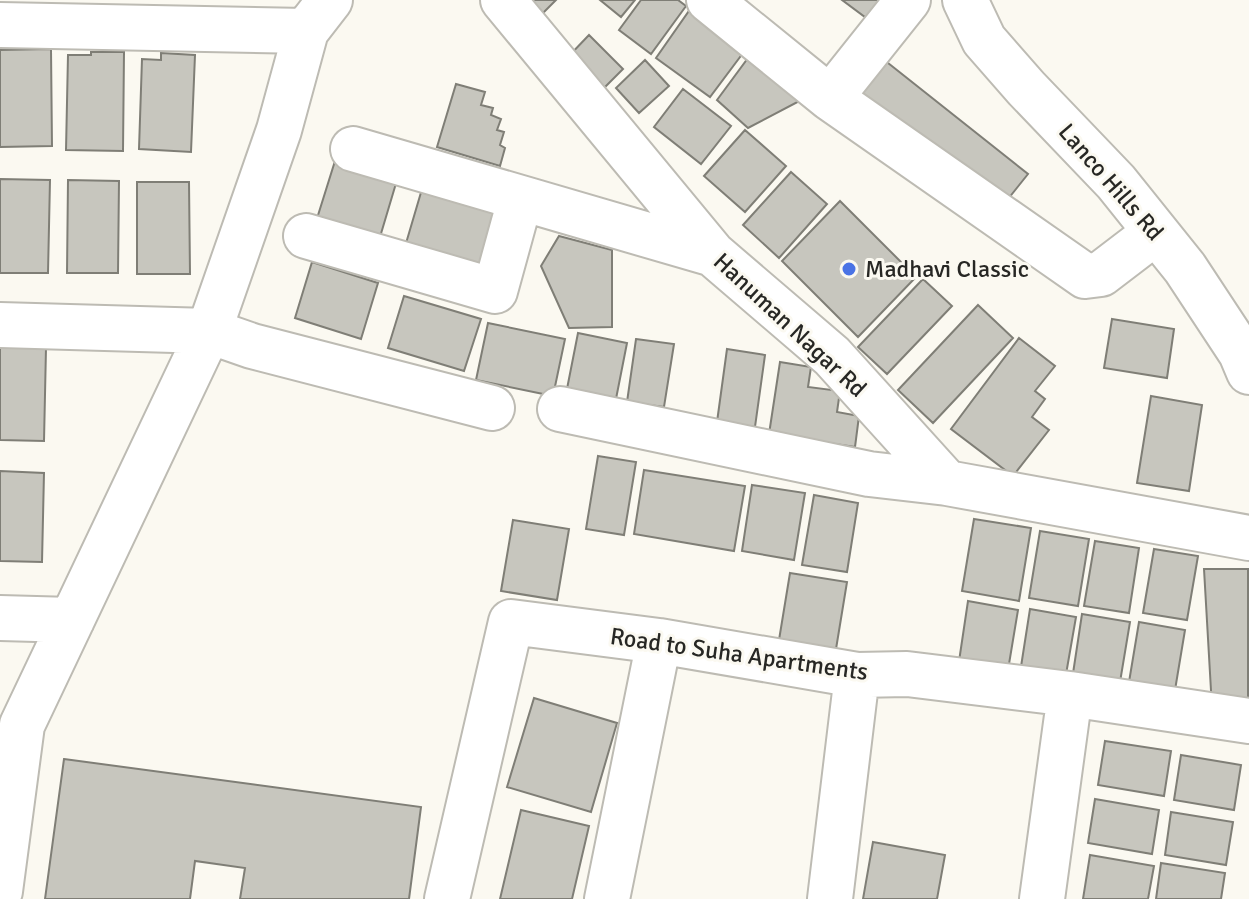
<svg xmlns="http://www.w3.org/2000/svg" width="1249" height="899" font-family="Signika,sans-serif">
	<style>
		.building { fill: #c7c6be; stroke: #7f7e76; stroke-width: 2 }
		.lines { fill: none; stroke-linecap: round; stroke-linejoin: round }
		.minor-casing { stroke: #bdbbb3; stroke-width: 48 }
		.minor { stroke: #fff; stroke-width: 44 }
		.poi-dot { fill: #4a73e5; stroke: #fbf9f1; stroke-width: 3 }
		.labels { text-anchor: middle; stroke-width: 6; stroke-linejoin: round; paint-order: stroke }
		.street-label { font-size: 24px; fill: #272724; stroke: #fbf9f1 }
		.poi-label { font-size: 24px; fill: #272724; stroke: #fbf9f1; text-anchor: start }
	</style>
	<rect width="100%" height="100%" fill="#fbf9f1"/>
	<path class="building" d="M531 0H556L543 13Z
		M600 0H635L621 17Z
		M641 0H678L686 6 651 54 619 30Z
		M842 0H884L869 20Z
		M691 8 746 49 710 97 656 58Z
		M589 35 623 69 600 92 566 59Z
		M51 49 52 146 0 147V50Z
		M91 52H124L123 151 66 150 68 55H91Z
		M161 53 195 55 191 152 139 149 142 59 161 60Z
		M751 54 807 97 748 128 717 100Z
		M883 59 1028 174 1000 209 856 94Z
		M645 60 669 86 639 113 616 88Z
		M456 84 485 92 481 105 493 108 491 115 501 119 497 130 504 132 500 145 505 148 500 166 437 147Z
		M683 89 731 126 701 164 654 127Z
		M745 130 786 166 745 212 704 176Z
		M335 161 397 180 377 247 314 228Z
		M791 172 827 204 779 258 743 225Z
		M0 179 50 180 48 273H0Z
		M68 180 119 181 118 273H67Z
		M137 182H189L190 274H137Z
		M422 189 506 215 487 276 404 250Z
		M840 201 916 277 858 337 782 261Z
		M559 236 612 250V327L569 328 541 266Z
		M312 262 378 283 361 339 295 318Z
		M923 279 952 306 887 374 858 347Z
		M404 296 481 319 464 371 388 348Z
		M978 305 1013 338 933 423 898 390Z
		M1112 319 1174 329 1167 378 1104 368Z
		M488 323 565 339 553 396 476 380Z
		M578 333 627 343 614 409 565 399Z
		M1019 338 1055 366 1035 391 1045 399 1032 417 1049 430 1013 476 951 429Z
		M636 339 674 344 664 407 627 402Z
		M0 347 46 348 44 441 0 440Z
		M727 349 765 355 755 427 717 422Z
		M780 362 811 367 808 387 840 391 837 412 859 416 855 447 769 434Z
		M1151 396 1202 405 1189 491 1137 483Z
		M598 456 636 462 624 535 586 529Z
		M644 470 745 486 734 551 634 534Z
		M0 471 44 473 42 562 0 561Z
		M752 485 805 493 794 560 742 551Z
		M814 495 858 503 847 572 802 565Z
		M974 519 1031 528 1019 601 962 591Z
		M513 520 569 529 557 600 501 591Z
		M1040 531 1089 539 1078 606 1029 598Z
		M1095 541 1139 548 1129 613 1084 606Z
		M1154 549 1198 556 1187 620 1143 613Z
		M1204 569H1248V714L1212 708Z
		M790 573 847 582 836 649 779 640Z
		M968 601 1018 610 1007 676 958 668Z
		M1030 609 1076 617 1065 680 1020 673Z
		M1082 614 1130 622 1119 688 1072 680Z
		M1139 622 1185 630 1174 696 1128 688Z
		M534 698 617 723 591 812 507 787Z
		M1105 741 1171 751 1164 796 1098 785Z
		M1181 755 1241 765 1234 810 1174 800Z
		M64 759 421 807 409 899H240L245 868 195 861 190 899H45Z
		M1095 799 1159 810 1152 854 1088 843Z
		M521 810 589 826 572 899H500Z
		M1171 812 1233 822 1226 865 1165 855Z
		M873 842 945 855 937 899H863Z
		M1090 855 1154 866 1148 899H1083Z
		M1161 863 1225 873 1221 899H1156Z"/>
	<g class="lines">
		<g class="minor-casing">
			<path id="minor" d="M503 0 713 254 832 356 947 483
				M709 0 830 98 908 0
				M965 0 984 40 1026 88 1116 182 1185 268 1241 353 1249 372
				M0 25 306 31
				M830 98 1085 276 1101 274 1156 232
				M353 149 713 254
				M306 236 495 291 520 200
				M0 325 209 331 252 346 492 408
				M560 409 869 474 947 483 1249 538
				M0 618 72 620
				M0 891 22 725 209 331 279 130 306 31 330 0
				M447 899 511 622 659 641 857 675 907 674 1070 694 1249 721
				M607 899 659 641
				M830 899 857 675
				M1042 899 1070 694"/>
		</g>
		<use href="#minor" class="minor"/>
	</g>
	<circle class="poi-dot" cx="849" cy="269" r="8"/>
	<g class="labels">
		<g class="street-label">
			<text transform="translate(1111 182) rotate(49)" y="8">Lanco Hills Rd</text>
			<text transform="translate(790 325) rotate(43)" y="8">Hanuman Nagar Rd</text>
			<text transform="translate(739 654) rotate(8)" y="8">Road to Suha Apartments</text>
		</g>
		<g class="poi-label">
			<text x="865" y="277">Madhavi Classic</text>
		</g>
	</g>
</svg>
